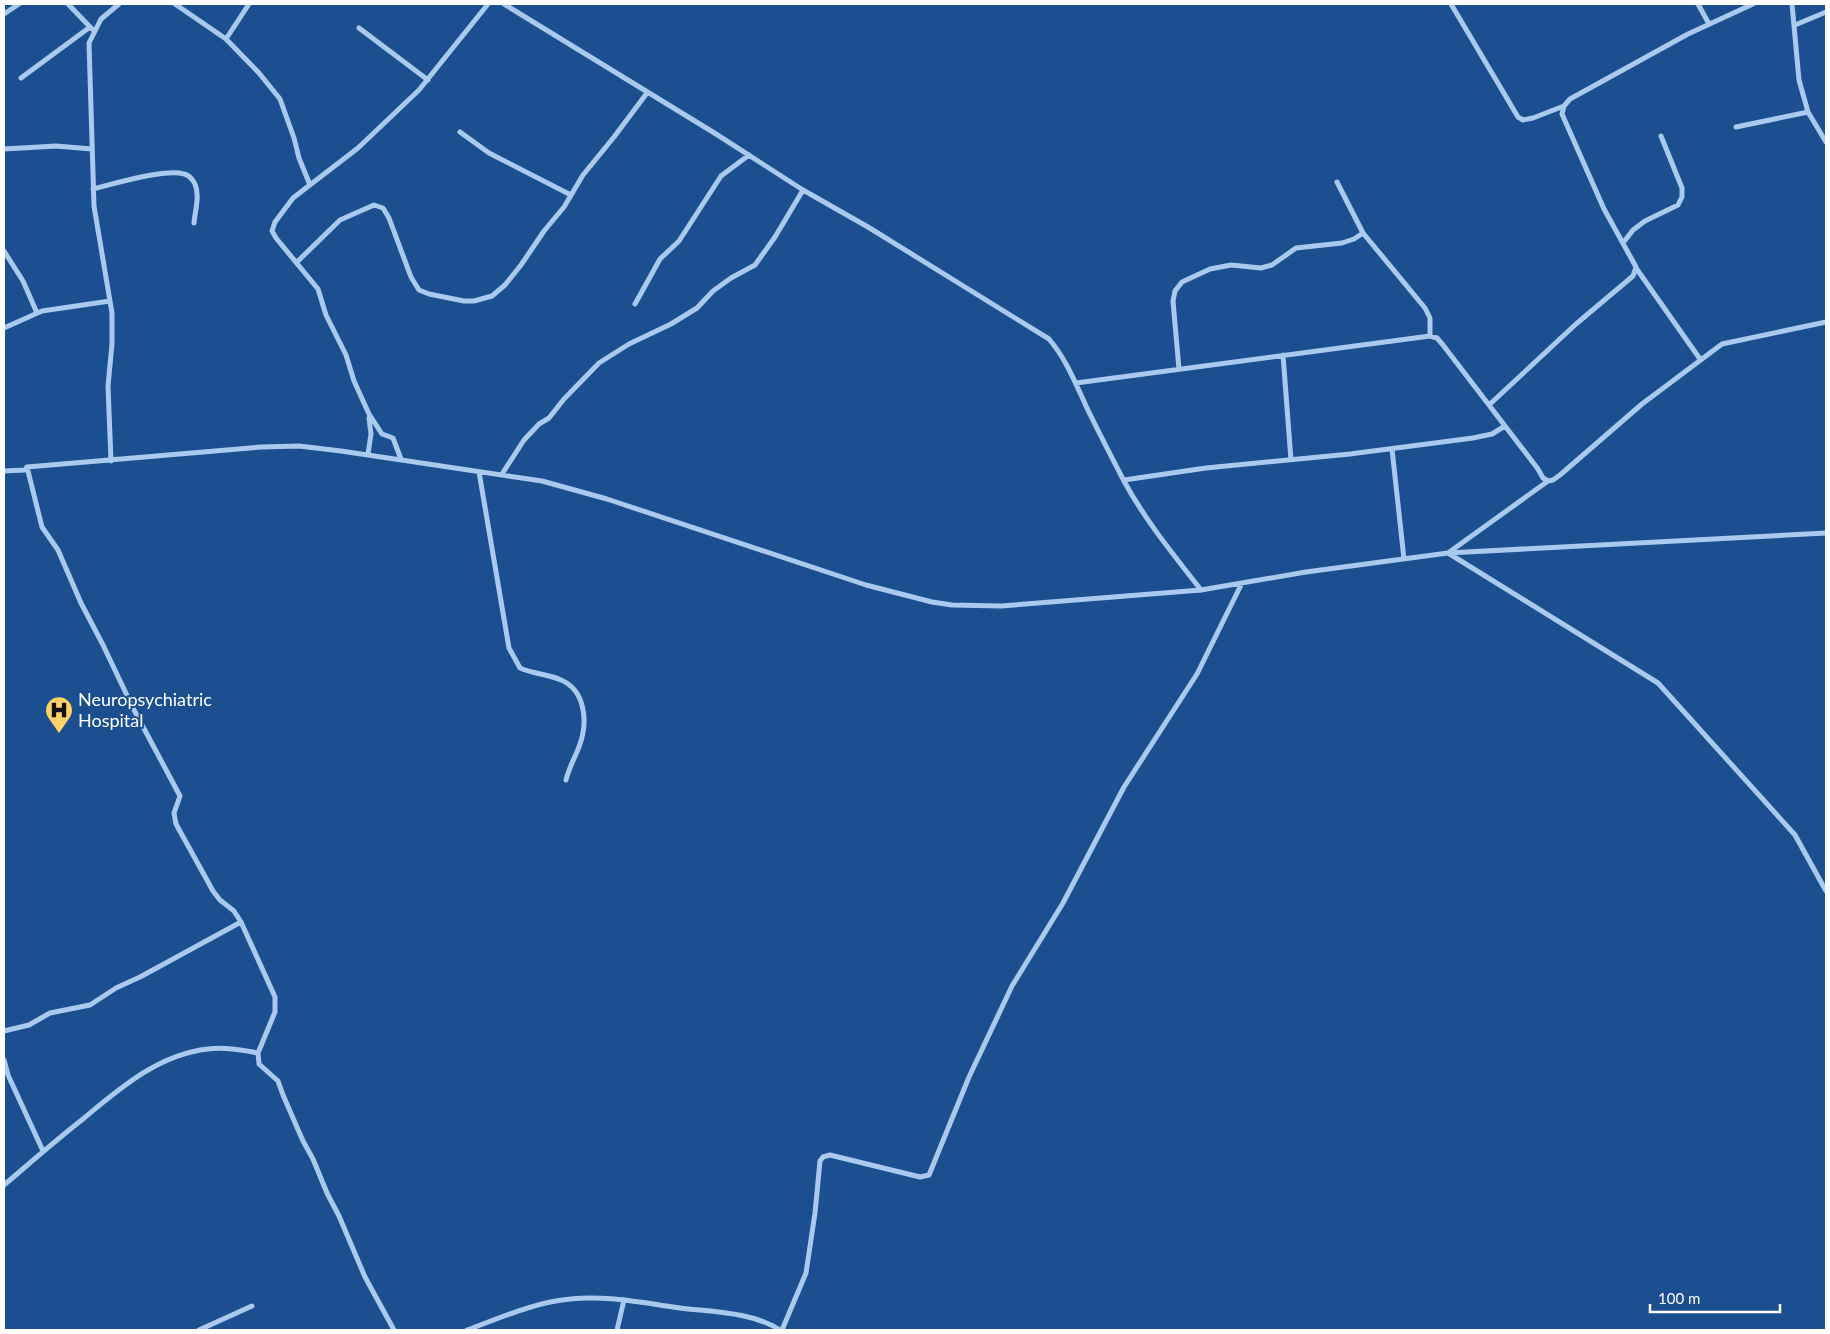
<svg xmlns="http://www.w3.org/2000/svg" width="1830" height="1334" font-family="Lato,sans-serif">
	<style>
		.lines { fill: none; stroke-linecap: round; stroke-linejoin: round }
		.minor { stroke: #a9c9ee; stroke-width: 5 }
		.labels { text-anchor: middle; stroke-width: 4; stroke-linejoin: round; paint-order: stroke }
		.poi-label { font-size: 18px; fill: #fff; stroke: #1b4f8f; text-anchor: start }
	</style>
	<rect width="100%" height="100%" fill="#1b4f8f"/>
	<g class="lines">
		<path class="minor" d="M68 4 92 29
			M175 4 226 39 259 73 280 99 294 138 299 158 310 185
			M504 4 716 134 803 190 868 227 1049 339C1066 359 1075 382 1086 406 1098 431 1111 456 1124 481 1145 520 1173 554 1201 590
			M1451 4 1518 117 1523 120 1533 118 1564 106
			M1698 4 1709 24
			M1792 4 1799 80 1808 112 1826 142
			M4 14 19 4
			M1795 25 1826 12
			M359 28 428 80
			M226 39 249 4
			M21 78 90 27
			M1736 127 1808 112
			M460 132 489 153 571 195
			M4 149 56 146 92 149
			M1337 182 1363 233 1425 308 1430 318V336
			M93 189C113 184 166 168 184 174 189 175 193 180 195 184 200 196 195 211 194 223
			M1623 243 1633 230 1645 221 1678 205 1682 197V188L1661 136
			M4 251 23 281 37 313
			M297 262 340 220 374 205 383 208 389 218 411 277 419 290 429 294 464 301H474L492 296 505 285 521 265 544 231 564 207 583 175 614 137 647 93
			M1636 268 1700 359
			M635 304 660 259 679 241 721 176 749 155
			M4 328 42 311 110 301
			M1283 355 1291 460
			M1179 369 1173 301 1175 291 1182 282 1210 269 1231 265 1261 268 1272 265 1296 248 1342 243 1354 239 1363 233
			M1076 383 1430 336 1437 338 1443 345 1538 469 1543 478 1548 481 1553 480 1560 475 1642 404 1722 344 1826 322
			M1489 405 1576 324 1633 276 1636 267 1604 209 1562 114 1564 106 1570 99 1688 34 1753 4
			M1392 449 1404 559
			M368 454 371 434 369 418
			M401 459 393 438 382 434 369 414 354 381 346 355 326 315 318 289 276 238 272 231 275 222 293 198 358 148 419 90 488 4
			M111 461 108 386 112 344V313L94 206 89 43 101 19 119 4
			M27 467 42 527 58 550 81 603 103 645 133 708 180 796 174 813 176 824 213 891 220 900 234 911 241 922 275 997V1012L258 1053 259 1064 278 1081 283 1095 303 1141 313 1159 327 1193 339 1216 365 1277 394 1330
			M4 471 25 470 27 467 261 447 299 446 341 451 542 481 607 499 866 585 932 602 952 605 1001 606 1201 590 1306 572 1448 553 1826 533
			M479 472 509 648 520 668C533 674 548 674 561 680 585 690 588 721 580 744 576 756 569 767 566 780
			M502 474 524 440 539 424 549 418 564 399 599 363 629 344 671 324 697 308 713 291 731 278 755 265 775 237 803 190
			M1124 480 1206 468 1350 454 1473 438 1492 434 1505 426
			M1548 481 1448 553 1658 683 1795 835 1826 891
			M4 1031 29 1025 50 1013 90 1005 116 988 140 977 241 922
			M4 1060 8 1075 43 1151
			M4 1185C30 1163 56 1140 83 1119 119 1089 159 1054 208 1049 225 1047 241 1050 258 1053
			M199 1330 252 1306
			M467 1330C500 1318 535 1302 570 1299 606 1295 644 1303 680 1308 713 1312 752 1312 780 1330
			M617 1330 624 1300
			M782 1330 806 1273 815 1213 820 1161 823 1157 830 1155 920 1177 929 1175 969 1077 1012 986 1063 903 1124 787 1197 674 1242 583"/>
	</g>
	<defs>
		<g id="hospital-pin" transform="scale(1.4375)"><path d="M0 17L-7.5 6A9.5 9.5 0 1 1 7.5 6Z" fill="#ffd166" stroke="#1b4f8f"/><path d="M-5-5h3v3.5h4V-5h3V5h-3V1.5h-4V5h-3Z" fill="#111"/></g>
	</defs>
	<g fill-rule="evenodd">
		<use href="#hospital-pin" x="59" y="710"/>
	</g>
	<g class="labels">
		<g class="poi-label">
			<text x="78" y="706">Neuropsychiatric<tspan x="78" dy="21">Hospital</tspan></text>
		</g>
	</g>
	<rect width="1830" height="1334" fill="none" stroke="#ffffff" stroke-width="10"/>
	<path d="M1650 1304v8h130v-8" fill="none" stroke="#ffffff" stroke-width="2.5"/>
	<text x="1658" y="1304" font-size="15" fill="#ffffff" stroke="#1b4f8f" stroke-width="4" paint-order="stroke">100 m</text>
</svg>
